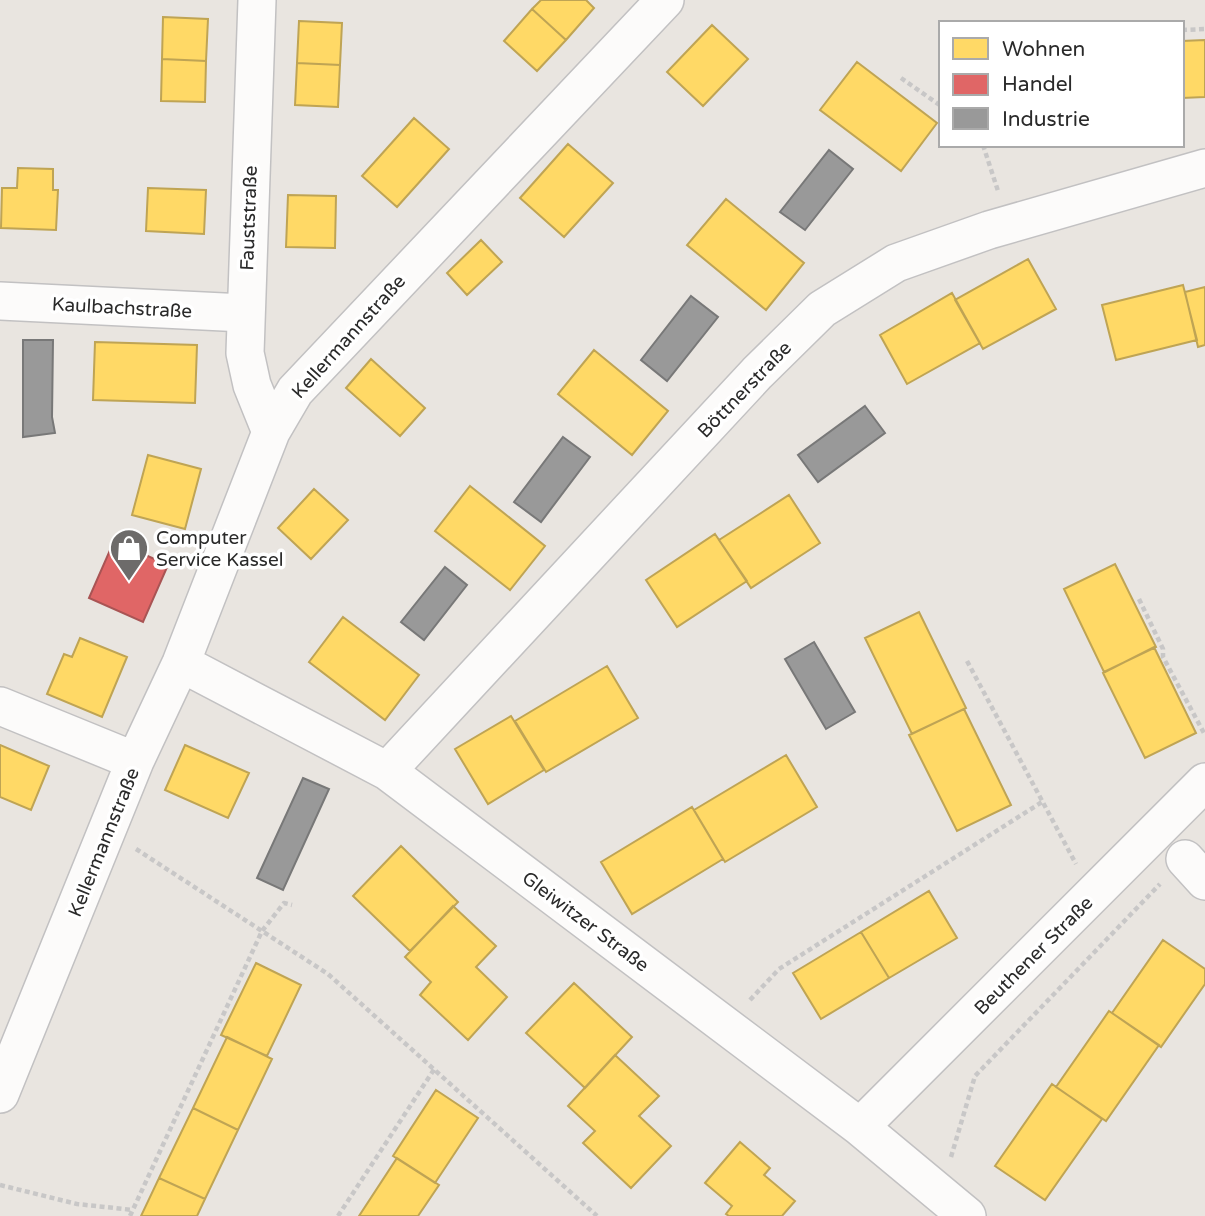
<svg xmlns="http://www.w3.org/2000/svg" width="1205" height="1216" font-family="'Varela Round',sans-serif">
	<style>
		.homes { fill: #ffd966; stroke: #bfa454; stroke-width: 2 }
		.shops { fill: #e06666; stroke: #a95454; stroke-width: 2 }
		.industry { fill: #999; stroke: #787878; stroke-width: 2 }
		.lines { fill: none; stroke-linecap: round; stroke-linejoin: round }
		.minor-casing { stroke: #c2c1c2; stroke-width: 40 }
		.path { stroke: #c8c7c7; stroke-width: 4.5; stroke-dasharray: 5 3.5; stroke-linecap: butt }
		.minor { stroke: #fcfbfa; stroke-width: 37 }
		.labels { text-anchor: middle; stroke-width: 7; stroke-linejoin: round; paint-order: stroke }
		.street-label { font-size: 19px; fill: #2a2a2a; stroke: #fff }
		.poi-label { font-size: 19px; fill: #2a2a2a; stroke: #fff; text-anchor: start }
	</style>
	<rect width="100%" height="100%" fill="#e9e5e0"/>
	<path class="homes" d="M541 0H586L594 8 566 40 532 9Z
		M532 9 566 40 537 71 504 41Z
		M163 17 208 19 206 61 162 59Z
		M299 21 342 23 340 65 297 63Z
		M712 25 748 59 703 106 667 72Z
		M1205 40V97L1182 98V41Z
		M162 59 206 61 205 102 161 101Z
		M857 62 937 123 901 171 820 110Z
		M297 63 340 65 338 107 295 105Z
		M414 118 449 149 397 207 362 176Z
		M568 144 613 183 564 237 520 198Z
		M18 168 53 169V190H58L56 230 1 228 2 188H17Z
		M148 188 206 190 204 234 146 231Z
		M288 195 336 196 335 248 286 247Z
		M726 199 804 263 766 310 687 245Z
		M481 240 502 262 467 295 447 273Z
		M1028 259 1056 309 983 349 955 300Z
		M1183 285 1197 340 1116 360 1102 305Z
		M1205 287V345L1198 347 1185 292Z
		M952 293 980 343 907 384 880 335Z
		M95 342 197 345 195 403 93 400Z
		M594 350 668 411 632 455 558 394Z
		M371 359 425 408 400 436 346 388Z
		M148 455 201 469 185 529 132 515Z
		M470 486 545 546 510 590 435 531Z
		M314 489 348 520 311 559 278 528Z
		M789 495 820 543 751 588 719 540Z
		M715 534 747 581 677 627 646 580Z
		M1115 564 1156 647 1104 672 1064 589Z
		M919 612 966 708 912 734 865 638Z
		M343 617 419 675 385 720 309 662Z
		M80 638 127 657 102 717 47 694 64 654 72 657Z
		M1154 647 1196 733 1145 758 1103 673Z
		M607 666 638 718 546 772 515 721Z
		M964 709 1011 805 957 831 909 735Z
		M511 716 544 770 488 804 455 749Z
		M0 745 49 766 31 810 0 797Z
		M185 745 249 773 228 818 165 790Z
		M786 755 817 807 725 862 694 810Z
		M692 807 723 859 632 914 601 862Z
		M401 846 458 902 410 951 353 896Z
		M929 891 957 938 889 978 861 932Z
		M453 906 496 946 476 967 507 997 468 1040 420 995 431 982 405 957Z
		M861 932 889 978 821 1019 793 973Z
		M1163 940 1205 969V984L1161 1047 1112 1013Z
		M256 963 301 985 267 1056 221 1035Z
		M574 983 632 1037 585 1088 526 1033Z
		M1109 1011 1159 1045 1106 1121 1056 1087Z
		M227 1037 272 1059 238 1130 193 1108Z
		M615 1055 659 1096 639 1116 671 1146 631 1188 583 1143 595 1131 568 1106Z
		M1052 1084 1102 1119 1045 1200 995 1166Z
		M436 1090 478 1118 435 1183 393 1156Z
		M193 1108 238 1130 205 1199 159 1178Z
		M740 1142 770 1168 764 1175 795 1201 782 1216H729L726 1214 732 1206 705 1183Z
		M397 1158 439 1185 418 1216H359Z
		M159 1178 205 1199 197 1216H141Z"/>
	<path class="shops" d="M114 541 168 565 143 622 89 598Z"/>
	<path class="industry" d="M829 150 853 169 805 230 780 212Z
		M691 296 718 317 667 381 641 360Z
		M23 340H53L52 417 55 433 23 437Z
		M865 406 885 433 818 482 798 455Z
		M563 437 590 457 541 522 514 502Z
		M445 567 467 585 424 640 401 622Z
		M814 642 855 712 826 729 785 659Z
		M303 778 329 789 283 890 257 878Z"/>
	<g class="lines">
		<g class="minor-casing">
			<path id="minor" d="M257 0 245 353 252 385 271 432
				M0 301 244 313
				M181 663 387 771 860 1127 967 1216
				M0 706 135 761
				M387 771 757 373 822 309 896 263 989 230 1205 168
				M1185 859 1205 881
				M0 1094 135 761 181 663 271 432 295 391 665 0
				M860 1127 1205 782"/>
		</g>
		<path class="path" d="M1182 30 1205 29
			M901 78 941 106
			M983 145 998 191
			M1139 599 1163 649V657L1205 735
			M967 661 1076 864
			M136 849 328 974 597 1216
			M750 1000 779 969 1042 802
			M951 1157 975 1076 1160 884
			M0 1185 77 1204 133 1210
			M130 1216 262 931 284 903 292 905
			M338 1216 435 1068"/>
		<use href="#minor" class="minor"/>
	</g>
	<defs>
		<g id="shop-pin" transform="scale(2.0125)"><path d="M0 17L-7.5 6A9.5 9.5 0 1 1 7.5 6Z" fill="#6d6b6a" stroke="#fff"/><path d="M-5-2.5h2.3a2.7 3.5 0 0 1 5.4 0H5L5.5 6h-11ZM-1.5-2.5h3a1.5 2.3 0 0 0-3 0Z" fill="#fff"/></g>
	</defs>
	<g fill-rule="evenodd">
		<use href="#shop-pin" x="129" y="548"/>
	</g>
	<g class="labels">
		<g class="street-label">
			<text transform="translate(248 218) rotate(-88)" y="7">Fauststraße</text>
			<text transform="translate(122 307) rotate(3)" y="7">Kaulbachstraße</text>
			<text transform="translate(348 336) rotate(-48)" y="7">Kellermannstraße</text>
			<text transform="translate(744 389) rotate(-46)" y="7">Böttnerstraße</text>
			<text transform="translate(103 842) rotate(-68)" y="7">Kellermannstraße</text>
			<text transform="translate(586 921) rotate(37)" y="7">Gleiwitzer Straße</text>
			<text transform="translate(1033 955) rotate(-45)" y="7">Beuthener Straße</text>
		</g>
		<g class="poi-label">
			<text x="156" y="544">Computer<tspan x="156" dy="22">Service Kassel</tspan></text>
		</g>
	</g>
	<rect x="939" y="21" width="245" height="126" fill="#ffffff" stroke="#aaaaaa" stroke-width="2"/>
	<rect x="953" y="38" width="35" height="21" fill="#ffd966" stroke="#aaaaaa" stroke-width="2"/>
	<text x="1002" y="56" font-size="21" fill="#2a2a2a">Wohnen</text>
	<rect x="953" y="74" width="35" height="21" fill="#e06666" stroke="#aaaaaa" stroke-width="2"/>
	<text x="1002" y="91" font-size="21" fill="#2a2a2a">Handel</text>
	<rect x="953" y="108" width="35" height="21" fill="#999999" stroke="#aaaaaa" stroke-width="2"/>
	<text x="1002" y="126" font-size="21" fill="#2a2a2a">Industrie</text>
</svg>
